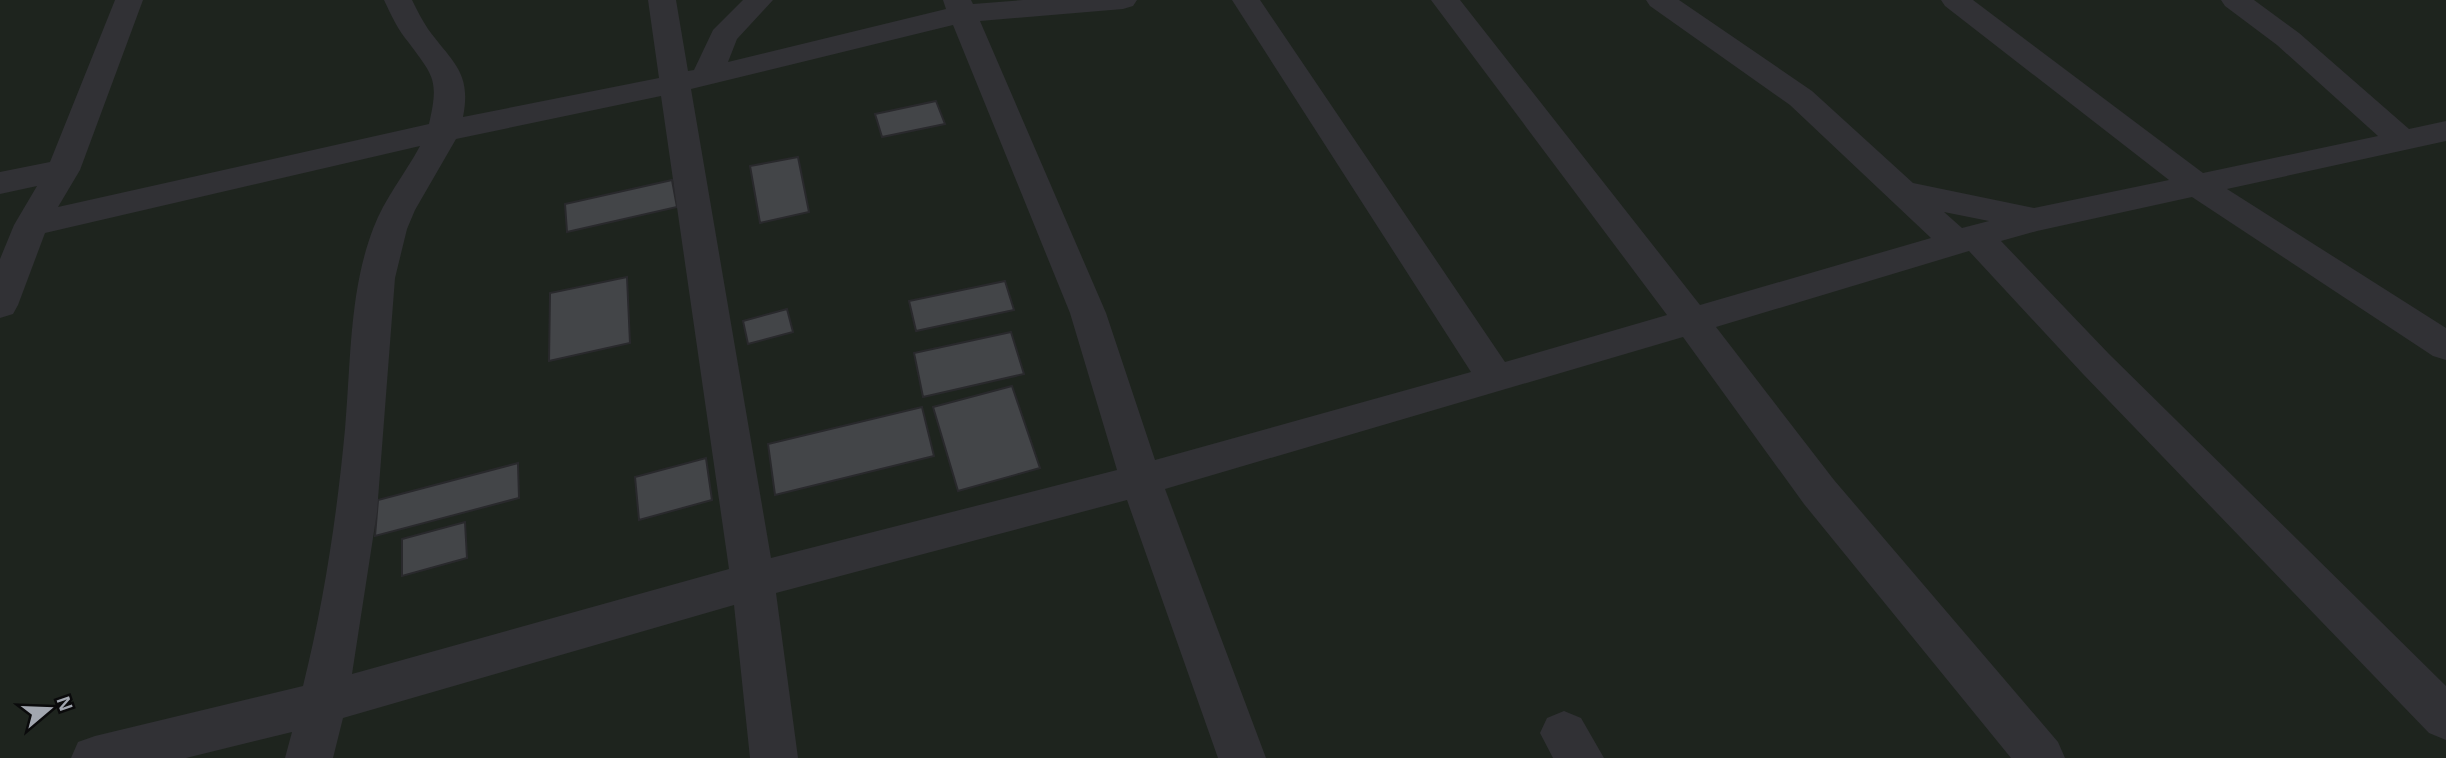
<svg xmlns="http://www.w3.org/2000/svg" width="2446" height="758" font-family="Helvetica,sans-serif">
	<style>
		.green { fill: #1e241e }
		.building { fill: #434548; stroke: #29292c; stroke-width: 2 }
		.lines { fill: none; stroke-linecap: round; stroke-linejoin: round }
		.street { fill: #313135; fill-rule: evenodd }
	</style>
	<rect width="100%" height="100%" fill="#0f0f10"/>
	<path class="green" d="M0 0H2446V758H0Z"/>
	<path class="building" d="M936 101 945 124 882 137 875 114Z
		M798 157 809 212 760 223 750 166Z
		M672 180 677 207 567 232 565 204Z
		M627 277 630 343 549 361 550 293Z
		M1005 281 1014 310 916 331 909 301Z
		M787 309 793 332 748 344 743 321Z
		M1011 332 1024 374 923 397 914 353Z
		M1012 386 1040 468 958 491 933 407Z
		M922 407 934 456 775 495 768 444Z
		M706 458 712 500 639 520 635 477Z
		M518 463 519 498 375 536 378 500Z
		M465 522 467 558 402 576V539Z"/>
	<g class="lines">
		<path class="street" d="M115 0H143L80 170 58 207 429 124C439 80 434 77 409 43 398 30 391 15 384 0H412C417 10 422 20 428 29 452 62 472 72 463 117L659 78 648 0H676L688 71 694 70 713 30 743 0H773L737 39 728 62 946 9 943 0H971L973 4 1023 0H1137L1133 6 1123 9 980 21 1106 313 1155 460 1471 372 1232 0H1260L1505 362 1667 315 1431 0H1460L1700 305 1931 238 1790 105 1650 6 1646 0H1679L1812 91 1913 183 2034 208 2169 180 1945 6 1941 0H1973L2203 173 2378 136 2277 45 2225 6 2221 0H2254L2299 33 2409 129 2446 121V141L2227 189 2446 328V360L2433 356 2192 197 2037 231 2001 241 2109 354 2446 686V740L2429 733 2083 374 1969 251 1716 327 1834 480 2058 742 2065 758H2011L1804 504 1683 337 1165 489 1266 758H1218L1127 500 776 593 798 758H750L734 605 343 718 333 758H285L292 732 186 758H71L78 742 95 736 303 686C324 602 337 515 345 429 351 362 349 292 373 229 384 199 405 174 420 146L45 233 18 305 13 314 0 318V259L14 225 37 186 0 194V172L50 162ZM953 25 1070 313 1117 470 771 558 691 89ZM661 96 729 569 352 674 377 512 395 278 407 229 415 210 456 139ZM1944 212 1989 221 1962 228Z
			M1564 711 1581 718 1604 758H1553L1540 733 1547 718Z"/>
	</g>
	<g transform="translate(49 709) rotate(71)" stroke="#0a0a0b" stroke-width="5" paint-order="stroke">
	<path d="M0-5L12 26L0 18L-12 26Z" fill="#a2a7b0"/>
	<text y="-10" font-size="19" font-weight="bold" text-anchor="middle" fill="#a2a7b0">N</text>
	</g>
</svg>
